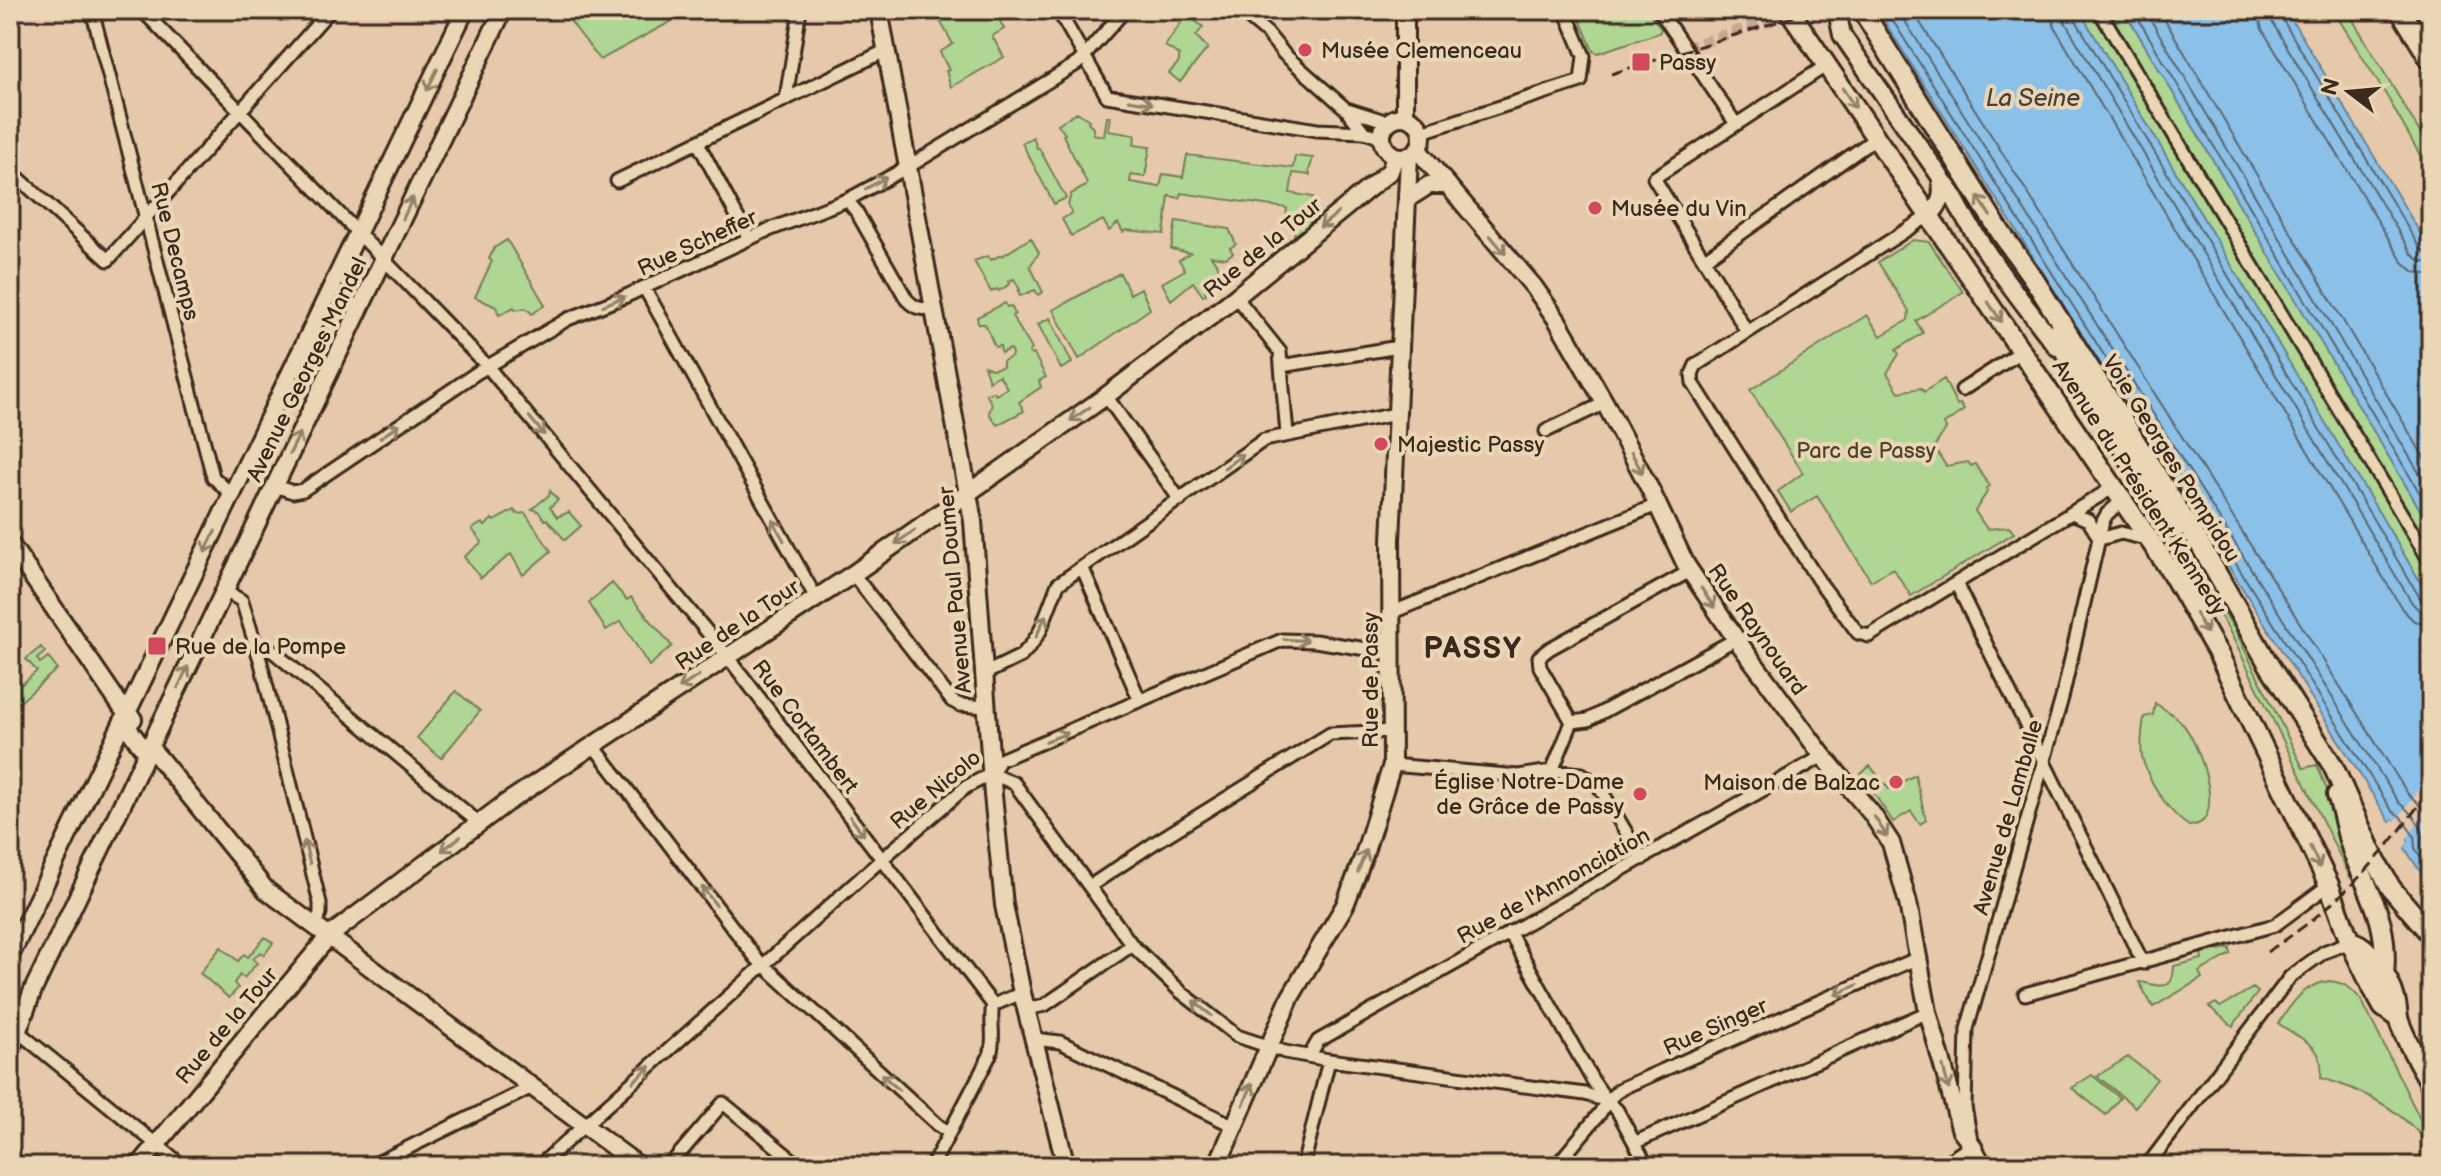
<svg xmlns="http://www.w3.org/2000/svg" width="2441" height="1176" font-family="'Balsamiq Sans',sans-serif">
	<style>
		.green { fill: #afd692; stroke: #758058; stroke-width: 2 }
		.water { fill: #8bc0e8; stroke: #6b8497; stroke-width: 2 }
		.pier { fill: #e6c8ab }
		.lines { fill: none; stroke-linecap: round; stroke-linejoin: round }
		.shore { stroke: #5b666f; stroke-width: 2 }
		.street-tunnel { stroke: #c4a88f; stroke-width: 11; stroke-dasharray: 11 5.5; stroke-linecap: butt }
		.street-casing { stroke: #3b2a1e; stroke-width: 17 }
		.secondary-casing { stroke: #3b2a1e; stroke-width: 22 }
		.primary-casing { stroke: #3b2a1e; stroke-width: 24 }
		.street { stroke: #ead6b4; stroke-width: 11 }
		.secondary { stroke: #ead6b4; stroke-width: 16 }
		.primary { stroke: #ead6b4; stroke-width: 18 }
		.rail { stroke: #3b2a1e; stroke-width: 3; stroke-dasharray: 12 6; stroke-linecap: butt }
		.oneway { stroke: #928069 }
		.poi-dot { fill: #d1495b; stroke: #ead6b4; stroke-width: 3 }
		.labels { text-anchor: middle; stroke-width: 8; stroke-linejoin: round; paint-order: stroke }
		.poi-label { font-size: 22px; fill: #3b2a1e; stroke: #ead6b4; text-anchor: start }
		.street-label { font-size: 22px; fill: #3b2a1e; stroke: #ead6b4 }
		.park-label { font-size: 22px; fill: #4c442f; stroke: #ead6b4 }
		.water-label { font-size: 24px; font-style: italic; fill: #47403c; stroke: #ead6b4 }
		.district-label { font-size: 30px; font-weight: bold; letter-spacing: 2px; fill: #3b2a1e; stroke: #ead6b4 }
	</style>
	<rect width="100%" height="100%" fill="#e6c8ab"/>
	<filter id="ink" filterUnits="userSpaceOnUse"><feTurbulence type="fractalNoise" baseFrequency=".0125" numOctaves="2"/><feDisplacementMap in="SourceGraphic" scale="16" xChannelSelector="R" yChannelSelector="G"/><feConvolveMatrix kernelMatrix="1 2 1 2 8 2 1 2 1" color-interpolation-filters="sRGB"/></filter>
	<g filter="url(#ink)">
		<path class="green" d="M562 10H674L672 21 600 60Z
			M934 10H987L992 18 997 15 1004 29 992 36 1004 57 951 87 946 71 949 70 940 52 953 44Z
			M1576 10H1648L1661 29 1659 33 1598 53 1593 51Z
			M2079 10H2124L2431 528V600Z
			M2333 10H2347L2431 151V175L2388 98Z
			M1187 14 1203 27 1196 36 1208 48 1180 82 1169 73 1179 62V55L1165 46Z
			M1077 112 1089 120 1088 122 1093 128V134L1104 136 1107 117H1110L1108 131 1135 135 1134 145 1150 147 1145 177 1131 175 1130 182 1160 187 1163 174 1183 177 1187 155 1293 168 1295 156 1313 158 1309 171 1310 175 1293 173 1290 193 1313 197 1309 228 1294 241 1295 220 1286 218 1287 208 1181 193 1180 198 1169 196 1164 234 1126 230 1123 232 1118 223 1109 231 1103 220 1071 236 1062 219 1072 213 1068 205 1071 194 1086 186 1087 183 1063 135 1065 134 1058 124Z
			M1033 137 1037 148H1039L1066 198 1054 204 1022 143Z
			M1176 221 1229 229 1236 244 1230 248 1233 253 1226 258 1211 256 1222 272 1219 274 1221 278 1205 291 1206 294 1203 296 1193 282 1171 300 1162 283 1185 270 1179 260 1190 253 1171 249Z
			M1031 238 1039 253 1030 266 1043 292 1038 295 1035 290 1020 296 1018 291 1020 290 1014 279 1009 281 1010 284 999 291 997 289 991 292 974 261 988 256 991 260 1001 255 1002 256Z
			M507 240 545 305 532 314 526 308 516 310 514 307 499 315 496 307 475 297 492 261 489 259 494 248Z
			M1913 240 1929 242 1963 292 1916 321 1923 333 1896 350 1899 354 1887 373 1899 392 1921 388 1924 392 1944 379 1957 405 1960 404 1964 410 1944 424 1946 429 1934 447 1946 466 1968 462 1971 466 1975 464 1989 486 1986 488 1987 492 1975 511 1987 529 2009 527 2014 533 1911 596 1893 568 1871 581 1817 496 1791 512 1778 491 1803 473 1750 390 1867 315 1881 336 1908 320 1909 311 1878 262Z
			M1120 273 1130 294 1141 288 1150 309 1079 359 1053 310Z
			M1005 303 1007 307 1011 306 1015 314 1012 316 1032 349 1029 352 1031 355 1034 354 1046 377 1039 381 1041 387 1019 402 1024 411 997 425 989 413 992 404 986 394 994 392 996 395 1007 388 999 375 989 381 984 366 992 369 1003 367V361L1011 357 1012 354 1010 349 1001 353 1000 346 995 347 985 324H978L977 317Z
			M1050 318 1072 363 1061 369 1038 324Z
			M550 491 558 500 550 507 557 517 569 512 581 526 565 540 547 519 545 520 538 511 532 509 549 495Z
			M514 510 517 514 525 513 551 551 523 575 511 554 481 578 464 557 482 542 472 529 482 523 485 526 492 519 494 521Z
			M2191 559 2235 630 2303 768 2317 765 2332 802 2354 872 2350 877 2231 634 2188 560Z
			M612 583 627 600 631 597 672 646 649 666 621 621 606 630 589 603Z
			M41 647 45 652 37 659 40 663 48 657 57 669 10 711V690L19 682 22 684 37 671 26 659Z
			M456 691 480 711 441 758 417 738Z
			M2155 703C2163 709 2174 714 2181 722 2197 739 2218 796 2205 818 2202 824 2195 825 2189 826 2168 813 2148 780 2142 757 2140 744 2142 730 2144 717L2153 715Z
			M1870 766 1889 789 1915 775 1926 820 1920 824 1911 811 1893 822 1861 774Z
			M265 937 273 943 264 955 260 952 253 959 257 963 244 978 240 975 234 983 238 988 229 998 200 973 221 947 238 961 244 954 248 957Z
			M2230 948 2231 954 2199 972 2202 978 2153 1007 2139 982C2155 983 2173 996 2174 966L2202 959 2201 953Z
			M2329 981C2345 982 2354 990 2363 1003L2423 1125 2420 1134C2392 1105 2360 1089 2321 1078 2325 1042 2301 1041 2278 1023 2294 1002 2301 986 2329 981Z
			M2253 988 2258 992 2233 1026 2209 1007 2216 1003 2220 1007Z
			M2128 1057 2157 1079 2135 1107 2097 1076Z
			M2092 1075 2120 1098 2106 1115 2072 1088Z"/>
		<path class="water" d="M1877 10H2079L2431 600V888L2404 847 2408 841 2393 819 2390 822Z
			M2124 10H2286L2431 251V528Z"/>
		<path class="pier" d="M2431 774V806L2406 839 2408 842 2402 851 2400 847 2403 842 2392 826 2388 825 2393 819 2395 821Z"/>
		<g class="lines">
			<path class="shore" d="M1886 10 2392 811 2400 816 2414 836 2415 848 2431 874
				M1898 10 2399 803C2409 810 2421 824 2424 836 2427 844 2426 848 2431 855
				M1912 10 2408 794 2417 802 2431 822
				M2050 10 2055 28 2402 609 2414 621 2431 624
				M2062 10 2065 22 2412 603 2419 610 2431 612
				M2073 10 2074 17 2420 598 2425 602H2431
				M2133 10 2431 512
				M2145 10 2431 493
				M2159 10 2431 469
				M2257 10 2262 29 2402 261 2414 272 2431 275
				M2269 10 2272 22 2412 254 2420 261 2431 263
				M2279 10 2281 17 2420 248 2425 253H2431"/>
			<path class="street-tunnel" d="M1685 48 1769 21"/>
			<g class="street-casing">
				<path id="street" d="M92 10 213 477 232 495
					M142 10 487 366 728 657 993 1005
					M1058 10 1107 96 1317 130 1364 132 1381 137
					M1240 10 1267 33 1284 54 1346 109 1364 132
					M1659 10 1736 124
					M2099 10 2431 563
					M2413 32 2431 19
					M786 98 800 10
					M1347 109 1388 122
					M1422 132 1581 81 1584 56 1565 10
					M698 143 749 239
					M10 170 108 260 330 10
					M617 181 887 50
					M847 200 856 211 907 300C916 309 922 310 934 307
					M1930 215 1696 365 1692 374 1693 383 1818 580 1858 633 1869 636 2114 487
					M1705 259 1876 138
					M1719 284 1654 178 1827 65
					M644 287 816 598
					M1721 288 1747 332
					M1236 297 1280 352 1281 366 1399 347
					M1281 366 1287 434
					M1962 390 2022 351
					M1106 396 1180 500
					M1546 431 1605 403
					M275 486 293 492 303 490 478 372 568 319 624 297 766 231 847 200 908 167 1078 63 1125 10
					M2072 513 2088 520 2100 539 2121 533 2150 540
					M1082 567 1140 701
					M853 574 952 701 960 705 986 707
					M1956 583 2143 963
					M224 590 242 601 261 663 320 903V913L315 927
					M1393 612 1657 505
					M256 647 268 648 275 653 479 823
					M984 674 1021 656 1031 645 1040 631 1058 584 1264 440 1396 414
					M1572 722 1588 720 1736 639
					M593 745 756 958 939 1126 949 1132
					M1392 765 1518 776 1552 771 1582 774 1598 785 1642 859
					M1552 771 1572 722 1540 667 1539 657 1549 649 1690 571
					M991 774 1014 783 1132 945 1181 992 1237 1036 1285 1052 1329 1060 1585 1094 1607 1101
					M1090 886 1156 842 1330 734 1393 731
					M1509 932 1593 1081 1607 1101 1617 1110 1647 1166
					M2025 994 2275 925 2329 885
					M1026 1009 1045 1005 1132 945
					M10 1025 183 1166
					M1034 1039 1060 1042 1234 1126
					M1310 1055 1318 1041 1823 756
					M1636 1142 1928 1012
					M371 1166 532 1087
					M539 1166 882 859 966 787 991 774 1000 760 1282 640 1315 641 1392 653
					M669 1166 723 1103 800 1166
					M932 1166 990 1055C996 1038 989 1021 993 1005L1022 993
					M1303 1166 1329 1060
					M1556 1166 1600 1113 1607 1101 1620 1089 1918 958
					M1941 1166 1972 1145 1965 1107 1967 1029 2062 698 2103 521 2107 514 2123 500
					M2147 1166 2290 977 2324 952 2350 942"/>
			</g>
			<g class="secondary-casing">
				<path id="secondary" d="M879 10 973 521 993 795 1004 905 1022 993 1066 1166
					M1405 10V117
					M1834 10 1838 16 1842 35 1951 192C1979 247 2019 298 2057 347
					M1382 137a20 20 0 1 1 40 0a20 20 0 1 1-40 0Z
					M1418 150 1534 287 1557 320 1605 403 1650 489 1686 565 1736 639 1823 756 1872 814 1891 843 1908 903 1928 1012 1961 1131 1972 1145 1983 1166
					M1407 199 1429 185H1448
					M1930 215C1942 203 1943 195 1941 179
					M10 544 127 715 133 719
					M127 715 128 728 141 746 150 748 159 758 266 890 639 1166
					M10 956 465 10
					M10 1051 33 990 503 10
					M139 1166 329 936 506 803 853 574 1106 396 1236 297 1390 171 1395 156
					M1217 1166 1291 996 1345 905 1363 858 1392 765 1391 540 1409 156"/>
			</g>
			<g class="primary-casing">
				<path id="primary" d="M1789 10 2170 570 2219 655 2329 885 2350 942 2373 989 2383 1007 2398 1018
					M1862 10 2001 233 2035 281 2201 546 2269 665 2333 766 2374 858 2391 888 2431 935
					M2400 10 2431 61
					M2054 333 2139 475 2176 528
					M2337 795C2344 814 2346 836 2354 855 2372 899 2389 925 2384 975
					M2351 942C2369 943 2391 983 2395 999 2397 1005 2397 1012 2398 1018 2405 1041 2420 1064 2431 1085"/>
			</g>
			<use href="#street" class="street"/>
			<use href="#secondary" class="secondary"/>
			<use href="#primary" class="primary"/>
			<path class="rail" d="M1611 74 1815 10
				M2267 952C2337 907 2385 856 2431 787"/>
		</g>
		<defs><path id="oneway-shaft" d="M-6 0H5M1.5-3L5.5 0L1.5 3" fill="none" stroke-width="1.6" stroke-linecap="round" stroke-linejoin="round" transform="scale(2)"/></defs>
		<g class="oneway">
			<use href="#oneway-shaft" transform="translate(432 80) rotate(116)"/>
			<use href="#oneway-shaft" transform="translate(1849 98) rotate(56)"/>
			<use href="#oneway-shaft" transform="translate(1141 102) rotate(9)"/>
			<use href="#oneway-shaft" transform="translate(876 183) rotate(-29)"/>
			<use href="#oneway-shaft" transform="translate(1984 206) rotate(-122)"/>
			<use href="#oneway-shaft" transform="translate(408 208) rotate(-65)"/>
			<use href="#oneway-shaft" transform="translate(1329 220) rotate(141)"/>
			<use href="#oneway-shaft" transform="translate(1498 245) rotate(50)"/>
			<use href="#oneway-shaft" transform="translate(614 301) rotate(-22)"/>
			<use href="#oneway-shaft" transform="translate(1995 312) rotate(56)"/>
			<use href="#oneway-shaft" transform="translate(1080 414) rotate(145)"/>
			<use href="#oneway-shaft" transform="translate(537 426) rotate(50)"/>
			<use href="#oneway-shaft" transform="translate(390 431) rotate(-34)"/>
			<use href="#oneway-shaft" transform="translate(295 443) rotate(-64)"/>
			<use href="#oneway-shaft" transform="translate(1234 461) rotate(-36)"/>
			<use href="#oneway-shaft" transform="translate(1637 463) rotate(62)"/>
			<use href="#oneway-shaft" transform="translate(778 530) rotate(-119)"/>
			<use href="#oneway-shaft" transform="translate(905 537) rotate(145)"/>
			<use href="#oneway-shaft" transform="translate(210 542) rotate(116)"/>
			<use href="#oneway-shaft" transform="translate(1708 598) rotate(56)"/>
			<use href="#oneway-shaft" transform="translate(2201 623) rotate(60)"/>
			<use href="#oneway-shaft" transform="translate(1041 626) rotate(-66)"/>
			<use href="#oneway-shaft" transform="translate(1296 640) rotate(3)"/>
			<use href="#oneway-shaft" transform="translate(183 677) rotate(-65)"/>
			<use href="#oneway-shaft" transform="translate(689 682) rotate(147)"/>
			<use href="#oneway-shaft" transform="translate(1057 737) rotate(-21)"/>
			<use href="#oneway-shaft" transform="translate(857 826) rotate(53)"/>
			<use href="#oneway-shaft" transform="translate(1881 827) rotate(57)"/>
			<use href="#oneway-shaft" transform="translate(451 844) rotate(143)"/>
			<use href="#oneway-shaft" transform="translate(307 852) rotate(-104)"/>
			<use href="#oneway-shaft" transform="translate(2315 857) rotate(65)"/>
			<use href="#oneway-shaft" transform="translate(1362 861) rotate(-70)"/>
			<use href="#oneway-shaft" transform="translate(709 896) rotate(-128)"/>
			<use href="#oneway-shaft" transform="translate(1846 990) rotate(156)"/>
			<use href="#oneway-shaft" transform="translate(1202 1008) rotate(-141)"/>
			<use href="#oneway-shaft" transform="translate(642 1074) rotate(-42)"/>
			<use href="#oneway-shaft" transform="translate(1946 1078) rotate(75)"/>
			<use href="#oneway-shaft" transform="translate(890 1082) rotate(-138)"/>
			<use href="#oneway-shaft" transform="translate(1248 1094) rotate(-67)"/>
		</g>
	</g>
	<g class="poi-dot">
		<circle cx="1305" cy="50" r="8"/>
		<rect x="1631" y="52" width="20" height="20" rx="4"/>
		<circle cx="1595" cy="208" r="8"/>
		<circle cx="1381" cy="444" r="8"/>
		<rect x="147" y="636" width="20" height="20" rx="4"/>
		<circle cx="1896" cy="782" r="8"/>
		<circle cx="1640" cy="794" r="8"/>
	</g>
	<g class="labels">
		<g class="poi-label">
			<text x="1321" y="58">Musée Clemenceau</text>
			<text x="1659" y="70">Passy</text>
			<text x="1611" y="216">Musée du Vin</text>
			<text x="1397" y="452">Majestic Passy</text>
			<text x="175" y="654">Rue de la Pompe</text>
			<text x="1624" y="789" text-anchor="end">Église Notre-Dame<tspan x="1624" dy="25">de Grâce de Passy</tspan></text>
			<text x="1880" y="790" text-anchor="end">Maison de Balzac</text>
		</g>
		<g class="street-label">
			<text transform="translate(697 242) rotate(-25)" y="8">Rue Scheffer</text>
			<text transform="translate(1262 247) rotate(-39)" y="8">Rue de la Tour</text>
			<text transform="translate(176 251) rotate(76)" y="8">Rue Decamps</text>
			<text transform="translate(306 369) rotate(-64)" y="8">Avenue Georges Mandel</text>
			<text transform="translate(2172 458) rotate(58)" y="8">Voie Georges Pompidou</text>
			<text transform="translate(2140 487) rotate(57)" y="8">Avenue du Président Kennedy</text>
			<text transform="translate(954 590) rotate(-95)" y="8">Avenue Paul Doumer</text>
			<text transform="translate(737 624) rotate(-34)" y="8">Rue de la Tour</text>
			<text transform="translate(1758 629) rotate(55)" y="8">Rue Raynouard</text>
			<text transform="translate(1370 680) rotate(-90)" y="8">Rue de Passy</text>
			<text transform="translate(806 726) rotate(53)" y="8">Rue Cortambert</text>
			<text transform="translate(935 789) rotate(-40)" y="8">Rue Nicolo</text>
			<text transform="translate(2007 817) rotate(-74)" y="8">Avenue de Lamballe</text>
			<text transform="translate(1553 885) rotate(-29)" y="8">Rue de l'Annonciation</text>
			<text transform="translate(226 1025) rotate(-50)" y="8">Rue de la Tour</text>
			<text transform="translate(1715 1026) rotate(-24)" y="8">Rue Singer</text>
		</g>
		<g class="park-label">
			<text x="1866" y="458">Parc de Passy</text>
		</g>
		<g class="water-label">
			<text x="2033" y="106">La Seine</text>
		</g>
		<g class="district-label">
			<text x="1473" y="658">PASSY</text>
		</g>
	</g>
	<rect width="2441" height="1176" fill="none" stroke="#ead6b4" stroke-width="40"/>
	<rect x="20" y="20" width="2401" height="1136" fill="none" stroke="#3b2a1e" stroke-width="3" filter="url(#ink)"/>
	<g transform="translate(2349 92) rotate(286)" stroke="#ead6b4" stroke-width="6" paint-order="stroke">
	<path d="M0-6L14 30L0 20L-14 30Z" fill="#3b2a1e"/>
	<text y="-12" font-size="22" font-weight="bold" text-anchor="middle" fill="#3b2a1e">N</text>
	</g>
</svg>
